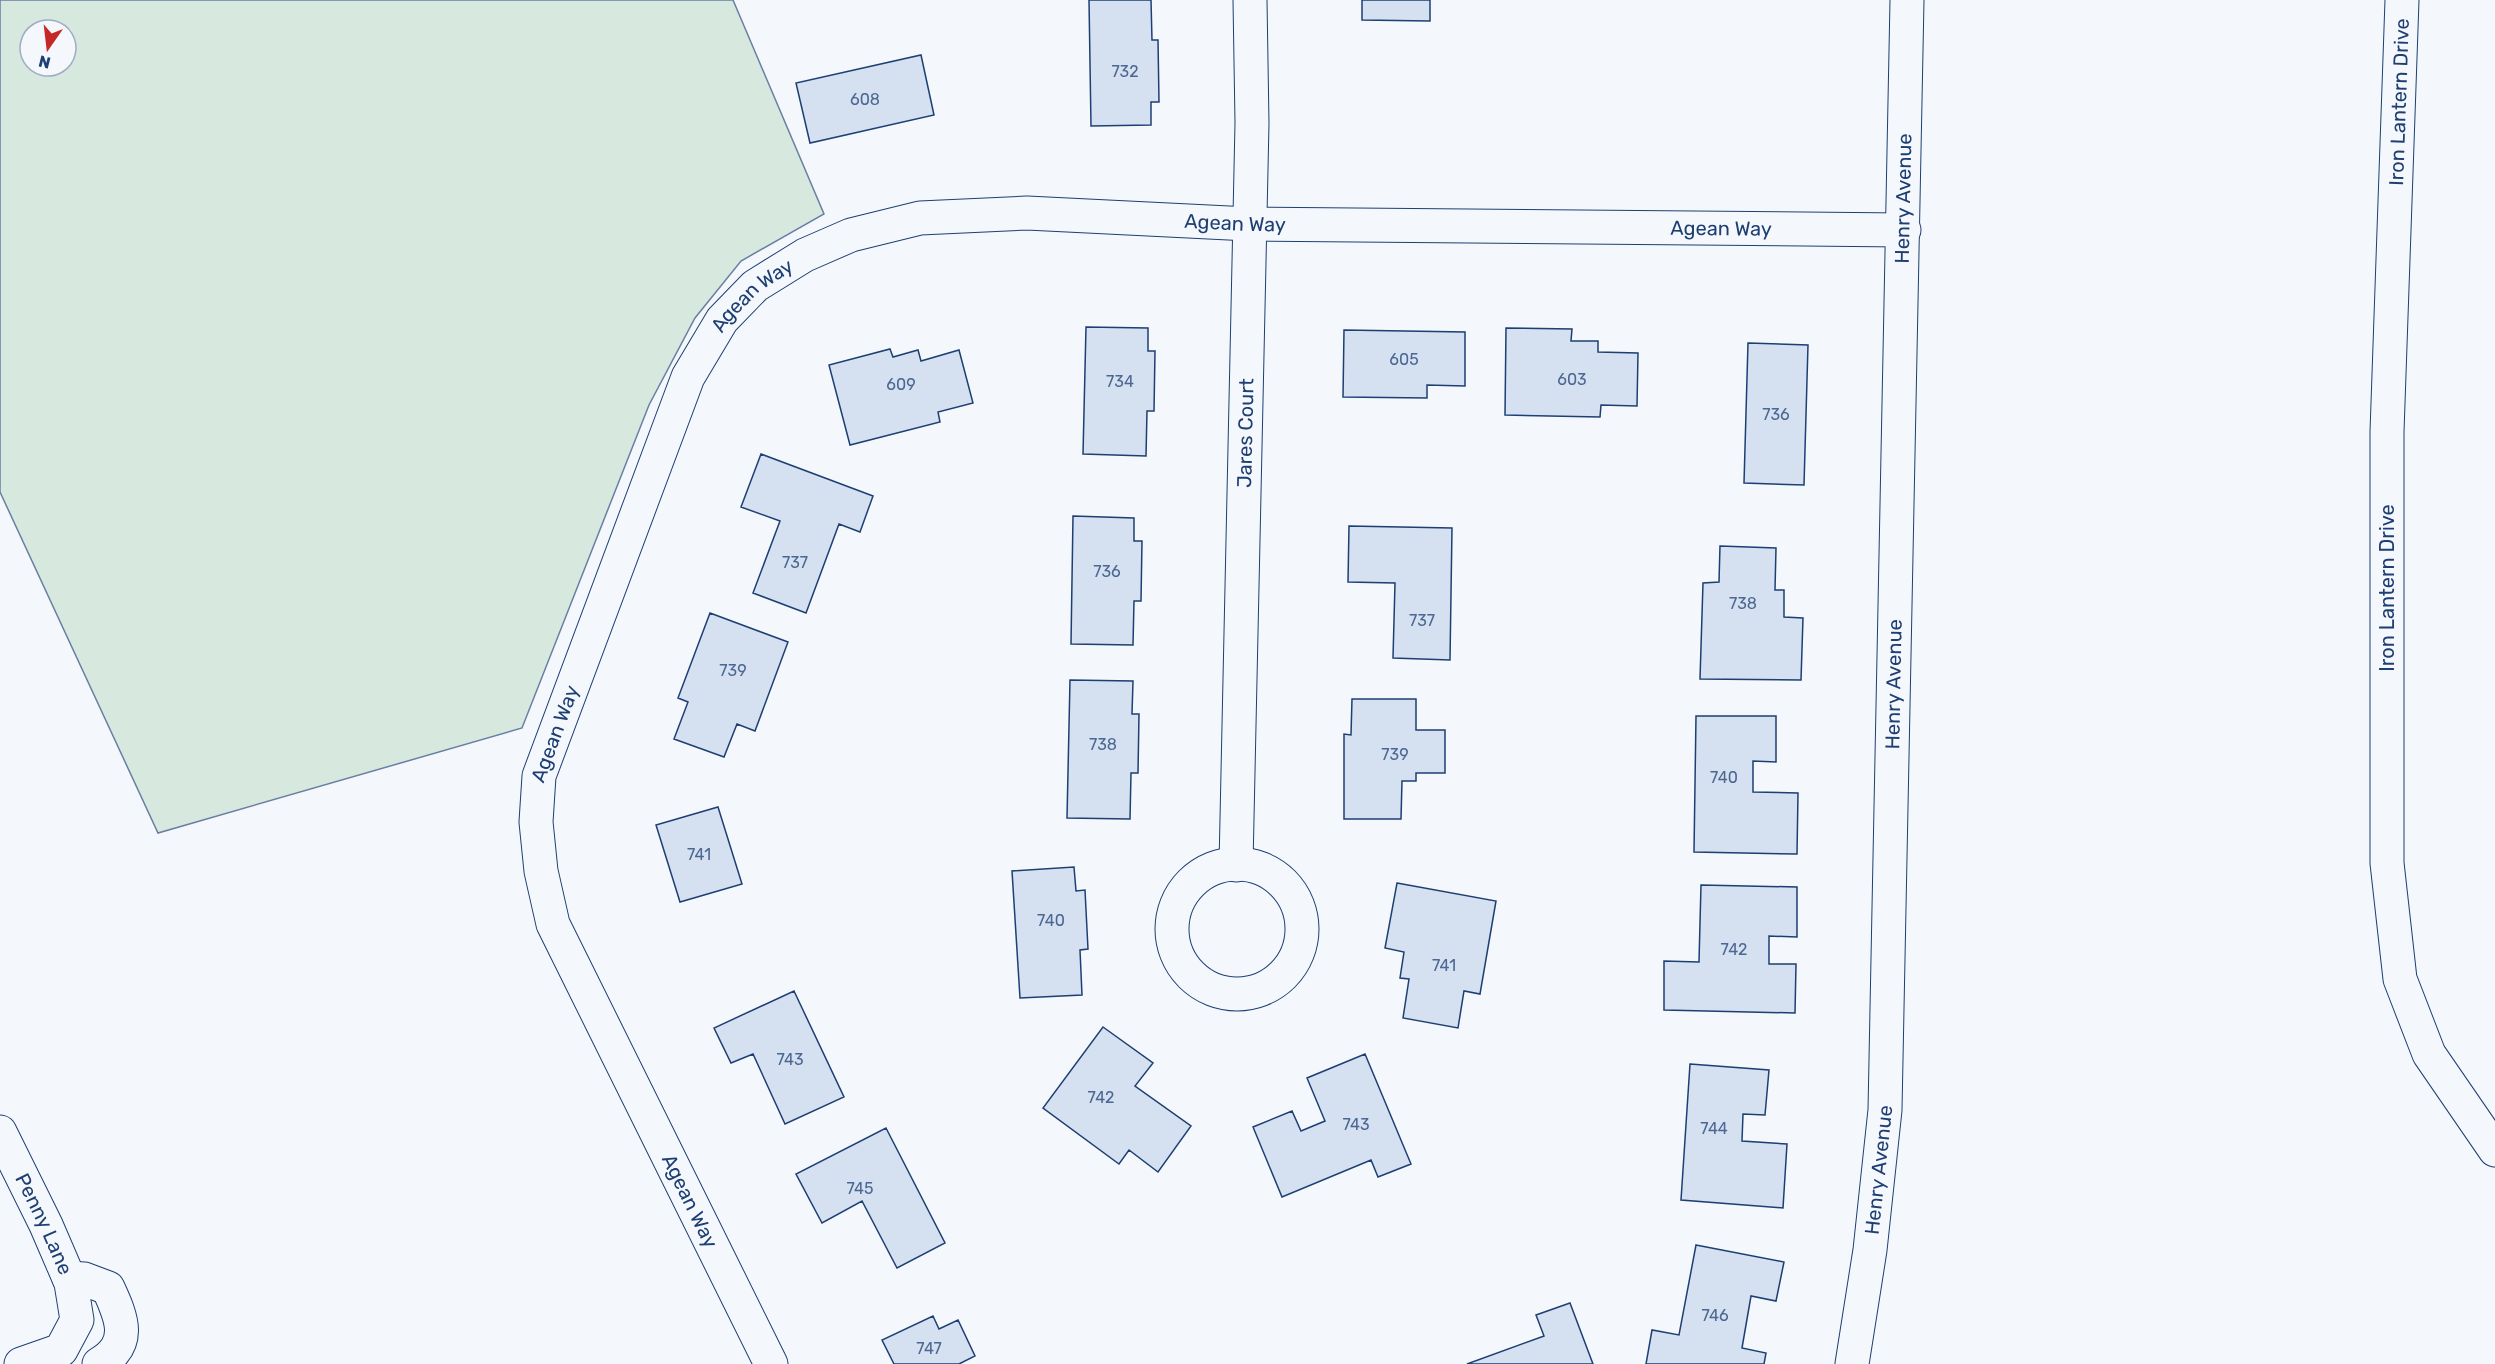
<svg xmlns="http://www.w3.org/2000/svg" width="2495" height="1364" font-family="Rubik,sans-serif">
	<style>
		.green { fill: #d7e8df; stroke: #687fa3; stroke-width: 1.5; fill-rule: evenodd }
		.building { fill: #d5e0f0; stroke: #1d3f73; stroke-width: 1.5 }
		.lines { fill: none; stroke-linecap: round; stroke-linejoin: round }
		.minor-casing { stroke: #1d3f73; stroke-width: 35 }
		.tertiary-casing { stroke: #1d3f73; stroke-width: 35 }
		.minor { stroke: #f4f7fb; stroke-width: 33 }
		.tertiary { stroke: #f4f7fb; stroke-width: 33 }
		.labels { text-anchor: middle; stroke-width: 4.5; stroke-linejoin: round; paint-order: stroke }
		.number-label { font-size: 16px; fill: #4b6792 }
		.street-label { font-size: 20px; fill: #1d3f73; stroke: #f4f7fb }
	</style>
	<rect width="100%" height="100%" fill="#f4f7fb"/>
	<path class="green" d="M0 0H733L824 214 741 261 695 318 649 405 522 728 158 833 0 492ZM30 30H66V66H30Z"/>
	<path class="building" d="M1089 0H1151L1152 40H1158L1159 102H1151V125L1091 126Z
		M1362 0H1430V21L1362 20Z
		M921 55 934 115 810 143 796 83Z
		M1086 327 1148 328V351H1155L1154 411H1147L1146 456 1083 454Z
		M1506 328 1572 329 1571 341H1598V352L1638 353 1637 406 1601 405 1600 417 1505 415Z
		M1344 330 1465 332V386L1427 385V398L1343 397Z
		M1748 343 1808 345 1804 485 1744 483Z
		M890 349 893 357 918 350 921 361 959 350 973 403 938 412 940 422 850 445 829 365Z
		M761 454 873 496 860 532 839 524 806 613 753 593 780 521 741 507Z
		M1073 516 1134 518V541H1142L1141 601H1134L1133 645 1071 644Z
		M1349 526 1452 528 1450 660 1393 658 1395 583 1348 582Z
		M1720 546 1776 548 1775 590H1784V617L1803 618 1801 680 1700 679 1703 583 1719 582Z
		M710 613 788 642 755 731 737 724 724 757 674 739 688 702 678 698Z
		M1070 680 1133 681 1132 714H1139L1138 773H1131L1130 819 1067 818Z
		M1352 699H1416V730H1445V773H1416V781H1402L1401 819H1344V734L1351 735Z
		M1696 716H1776V762L1753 761V792L1798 793 1797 854 1694 852Z
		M718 807 742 884 680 902 656 825Z
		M1074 867 1076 891 1085 890 1088 949 1080 950 1082 995 1020 998 1012 871Z
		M1397 883 1496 901 1480 994 1464 991 1458 1028 1403 1018 1409 979 1400 978 1404 952 1385 948Z
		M1701 885 1797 887V937L1769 936V964H1796L1795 1013 1664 1010V961L1699 962Z
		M794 991 844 1097 785 1124 753 1054 731 1063 714 1028Z
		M1103 1027 1153 1063 1135 1086 1191 1126 1158 1172 1129 1150 1119 1164 1043 1108Z
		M1365 1054 1411 1164 1378 1177 1371 1160 1282 1197 1253 1127 1292 1111 1301 1131 1325 1121 1307 1078Z
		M1690 1064 1769 1070 1765 1115 1743 1114 1742 1141 1787 1144 1783 1208 1681 1200Z
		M886 1128 945 1243 897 1268 862 1201 822 1223 796 1174Z
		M1696 1245 1784 1262 1776 1301 1751 1296 1742 1348 1766 1353 1764 1364H1646L1652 1330 1679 1335Z
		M1570 1303 1593 1364H1467L1544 1336 1536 1315Z
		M933 1316 939 1329 958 1320 975 1356 959 1364H894L882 1340Z"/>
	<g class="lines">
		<g class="minor-casing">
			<g id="minor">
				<path d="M2402 0 2387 432V863L2400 979 2429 1054 2495 1150"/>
				<circle cx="1237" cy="929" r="65"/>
				<path id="s1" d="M1236 865 1252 123 1250 0"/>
				<path id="s2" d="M0 1132 46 1225 71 1283 77 1320 61 1350 21 1364"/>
				<path d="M69 1278 84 1279 108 1288C122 1318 133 1344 99 1364"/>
				<path id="s3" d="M771 1364 553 924 541 871 536 822 539 776 688 377 722 320 755 286 805 255 851 235 920 218 1027 213 1249 224 1904 230"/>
			</g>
		</g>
		<g class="tertiary-casing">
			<g id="tertiary">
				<path id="s4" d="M1852 1364 1870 1250 1885 1110 1907 0"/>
			</g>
		</g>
		<use href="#minor" class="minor"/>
		<use href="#tertiary" class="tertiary"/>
	</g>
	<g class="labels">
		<g class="number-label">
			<text x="1125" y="77">732</text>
			<text x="865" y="105">608</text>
			<text x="1404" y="365">605</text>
			<text x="1572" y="385">603</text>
			<text x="1120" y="387">734</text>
			<text x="901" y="390">609</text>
			<text x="1776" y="420">736</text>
			<text x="795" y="568">737</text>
			<text x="1107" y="577">736</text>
			<text x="1743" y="609">738</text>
			<text x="1422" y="626">737</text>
			<text x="733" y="676">739</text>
			<text x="1103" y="750">738</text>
			<text x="1395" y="760">739</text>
			<text x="1724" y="783">740</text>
			<text x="699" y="860">741</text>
			<text x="1051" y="926">740</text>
			<text x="1734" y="955">742</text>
			<text x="1444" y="971">741</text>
			<text x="790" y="1065">743</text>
			<text x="1101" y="1103">742</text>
			<text x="1356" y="1130">743</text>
			<text x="1714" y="1134">744</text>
			<text x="860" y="1194">745</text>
			<text x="1715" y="1321">746</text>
			<text x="929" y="1354">747</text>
		</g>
		<g class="street-label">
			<text transform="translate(2399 102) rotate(-88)" y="7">Iron Lantern Drive</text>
			<text dy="7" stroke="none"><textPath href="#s4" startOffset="1168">Henry Avenue</textPath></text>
			<text dy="7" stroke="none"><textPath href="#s3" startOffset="1676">Agean Way</textPath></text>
			<text dy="7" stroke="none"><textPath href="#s3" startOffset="2162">Agean Way</textPath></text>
			<text dy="7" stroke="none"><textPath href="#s3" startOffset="1172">Agean Way</textPath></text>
			<text dy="7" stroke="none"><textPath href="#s1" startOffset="432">Jares Court</textPath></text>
			<text transform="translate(2387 588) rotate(-90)" y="7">Iron Lantern Drive</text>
			<text dy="7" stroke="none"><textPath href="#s4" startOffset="682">Henry Avenue</textPath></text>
			<text dy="7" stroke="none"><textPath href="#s3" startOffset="686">Agean Way</textPath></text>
			<text dy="7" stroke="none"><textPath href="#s4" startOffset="196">Henry Avenue</textPath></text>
			<text transform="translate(690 1201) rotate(64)" y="7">Agean Way</text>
			<text dy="7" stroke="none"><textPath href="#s2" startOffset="102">Penny Lane</textPath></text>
		</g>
	</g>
	<g transform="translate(48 48) rotate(194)"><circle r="28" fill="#f4f7fb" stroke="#9eadc5" stroke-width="1.5"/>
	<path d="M0-4.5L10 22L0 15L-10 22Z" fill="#c62828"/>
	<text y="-9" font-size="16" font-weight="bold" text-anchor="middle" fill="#1d3f73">N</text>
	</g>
</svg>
